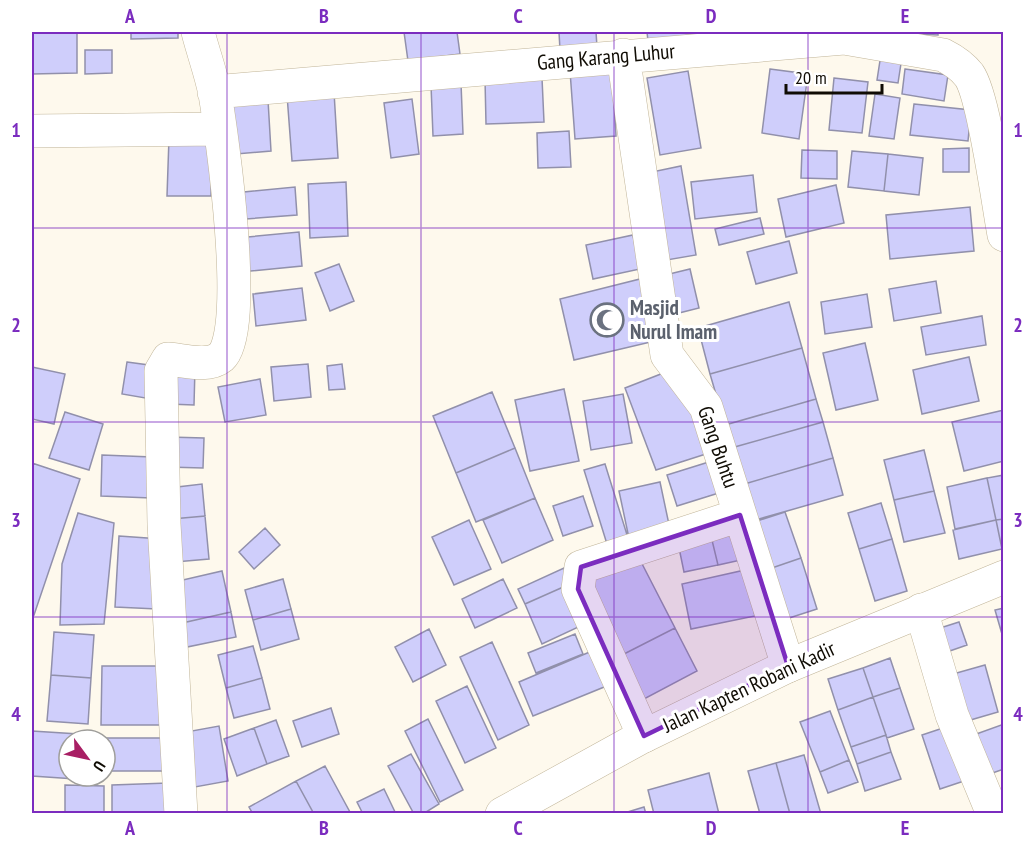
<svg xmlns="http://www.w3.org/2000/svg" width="1035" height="845" font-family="'PT Sans Narrow',sans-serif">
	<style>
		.building { fill: #cfcefb; stroke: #9190ab; stroke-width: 1.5 }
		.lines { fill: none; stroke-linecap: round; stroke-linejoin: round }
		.street-casing { stroke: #c1b599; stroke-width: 34 }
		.secondary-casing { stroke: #c1b599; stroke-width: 34 }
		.street { stroke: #fff; stroke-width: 33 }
		.secondary { stroke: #fff; stroke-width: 33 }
		.marked { fill: #7b2cbf; fill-opacity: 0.2; stroke: #7b2cbf; stroke-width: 4.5; stroke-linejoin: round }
		.grid { fill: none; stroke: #7b2cbf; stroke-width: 1.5; stroke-opacity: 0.55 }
		.labels { text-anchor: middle; stroke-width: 6; stroke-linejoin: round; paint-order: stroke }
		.street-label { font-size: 21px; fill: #100c04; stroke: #fff }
		.worship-label { font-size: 21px; font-weight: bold; fill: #5b616d; stroke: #fff; text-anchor: start }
		.neatline { fill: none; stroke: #7b2cbf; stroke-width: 2 }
		.grid-label { font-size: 20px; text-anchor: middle; font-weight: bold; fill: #7b2cbf }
	</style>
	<rect width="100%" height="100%" fill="#fef9ed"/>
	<path class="building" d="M32 32H77V73L32 74Z
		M131 32H178V38L131 39Z
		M404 32H457L460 54 408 61Z
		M559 32H596L597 47 560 50Z
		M647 32H711L648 41Z
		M875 32H938V35Z
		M85 50H112V73L85 74Z
		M881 54 902 57 898 83 877 80Z
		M612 67 616 136 575 139 570 71Z
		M770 69 808 74 799 139 762 133Z
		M905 69 948 75 944 101 902 94Z
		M688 71 701 148 660 155 647 78Z
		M542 78 544 122 486 124 485 79Z
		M834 78 868 82 862 133 829 130Z
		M461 83 463 134 433 136 431 85Z
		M334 92 338 158 292 161 287 95Z
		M875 94 900 98 894 139 869 136Z
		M412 99 419 154 391 158 384 103Z
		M268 100 271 151 236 154 232 103Z
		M914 104 971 110 968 141 910 135Z
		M569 131 571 167 538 168 537 133Z
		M169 138H212L211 196H167Z
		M969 148V172H943V149Z
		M802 150 837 151V179L801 178Z
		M852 151 888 154 884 191 848 187Z
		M888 154 923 158 919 195 884 191Z
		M681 166 696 255 661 261 647 173Z
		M753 175 757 212 695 219 691 182Z
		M346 182 348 236 310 238 308 184Z
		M836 185 844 223 786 237 778 199Z
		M295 187 297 215 246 219 244 192Z
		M970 207 974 251 890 259 886 215Z
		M760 218 764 234 719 245 715 229Z
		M299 232 302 266 240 272 237 238Z
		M633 235 640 269 593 279 586 245Z
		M789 241 797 273 756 284 747 252Z
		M339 264 354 301 330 311 315 273Z
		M690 269 699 308 671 315 661 276Z
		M640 279 655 341 574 360 560 299Z
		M936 281 941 313 894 321 889 289Z
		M302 288 306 320 256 326 253 294Z
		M867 294 872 327 825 334 821 302Z
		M789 302 802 348 710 374 698 328Z
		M982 316 986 345 926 355 921 327Z
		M865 343 878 400 836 410 823 353Z
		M802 348 816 399 725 425 710 374Z
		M969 357 979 401 922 414 913 370Z
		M127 362 156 366 151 399 122 394Z
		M308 364 311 397 274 401 271 367Z
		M342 364 345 389 329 390 327 366Z
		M32 367 65 374 54 424 32 419Z
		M170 367 195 368 194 405 168 404Z
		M666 372 693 407 709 453 656 470 625 388Z
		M260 379 266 415 225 422 218 387Z
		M564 389 579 461 530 471 515 400Z
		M492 392 515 448 456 473 433 416Z
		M623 394 632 443 591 450 583 401Z
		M816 399 823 422 731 448 725 425Z
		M1004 410V461L964 471 952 422Z
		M65 412 103 424 89 470 49 458Z
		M823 422 833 458 741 485 731 448Z
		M168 437 204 438 203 468 167 467Z
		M515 448 535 498 476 522 456 473Z
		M924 450 934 491 894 500 884 460Z
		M102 455 152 457 151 498 101 496Z
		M833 458 843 495 752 521 741 485Z
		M712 461 722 492 677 506 667 475Z
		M32 463 80 479 34 615 32 614Z
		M605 464 628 538 607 544 584 470Z
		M1004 475V519L996 520 987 478Z
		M987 478 996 520 955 529 947 487Z
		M660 482 671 534 630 543 619 491Z
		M202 484 205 516 172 519 169 488Z
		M934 491 945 533 904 542 894 500Z
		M583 496 593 526 563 536 553 506Z
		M535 498 553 540 502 563 483 520Z
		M881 503 892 539 859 549 848 513Z
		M785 512 801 558 766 570 751 523Z
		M78 513 114 523 104 624 60 625 62 564Z
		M205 516 209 559 175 562 172 519Z
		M1004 519V549H1002L996 520Z
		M469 520 491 569 454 585 432 537Z
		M996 520 1002 549 959 559 953 530Z
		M265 528 280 545 254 569 239 552Z
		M735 530 741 560 718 565 711 536Z
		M119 536 161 539 157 609 115 607Z
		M711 536 718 565 684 572 678 543Z
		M892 539 907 591 875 601 859 549Z
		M638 556 675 628 622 655 585 582Z
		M801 558 817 609 783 620 766 570Z
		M564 568 570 584 525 604 518 589Z
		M745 570 755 616 691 629 682 584Z
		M222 571 231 612 182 623 174 582Z
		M283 579 291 609 253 620 245 590Z
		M503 579 517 608 475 628 462 599Z
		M570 584 587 623 542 644 525 604Z
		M1004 608V641L995 610Z
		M291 609 299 639 261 650 253 620Z
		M231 612 236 637 187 647 182 623Z
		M959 622 967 645 944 653 937 629Z
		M675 628 697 671 644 699 622 655Z
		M429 629 446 665 413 682 395 647Z
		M54 632 94 635 91 678 51 675Z
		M575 634 583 654 536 673 528 653Z
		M492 642 529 725 498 740 460 657Z
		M253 646 262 678 226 688 218 655Z
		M599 648 614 683 533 716 519 682Z
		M890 658 900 688 873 697 863 668Z
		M985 665 998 712 967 721 953 674Z
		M102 666H165L164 725H101Z
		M863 668 873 697 838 710 828 679Z
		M51 675 91 678 88 724 47 721Z
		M262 678 270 709 234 718 226 688Z
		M467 686 496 748 465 763 436 701Z
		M900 688 914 729 887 738 873 697Z
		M873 697 886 735 851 747 838 710Z
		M331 708 339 734 302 747 293 721Z
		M830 711 849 760 820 772 800 722Z
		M428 719 463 790 440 802 405 731Z
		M276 720 289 756 267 764 254 728Z
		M1004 724V769L981 777 968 737Z
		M952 725 970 779 940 789 922 735Z
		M219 726 228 781 195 787 186 732Z
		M254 728 267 764 237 776 224 739Z
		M32 731 94 735 93 740H69V776H91L90 780 32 776Z
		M886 735 891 752 857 764 851 747Z
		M100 738H167V771H105V740Z
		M891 752 901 779 865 791 857 764Z
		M411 754 439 804 423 814H414L388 766Z
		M804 755 821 814H790L776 763Z
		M849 760 858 782 828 793 820 772Z
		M776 763 790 814H760L748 771Z
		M325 766 351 814H314L296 781Z
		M709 773 719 814H654L648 790Z
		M296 781 314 814H253L249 807Z
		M168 783 169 814H112V785Z
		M65 785 104 786V814H65Z
		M384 789 396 814H363L357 802Z
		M644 807 646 814H621Z"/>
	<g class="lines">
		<g class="street-casing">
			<path id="street" d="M623 55 667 355 706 407 788 666
				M214 92 844 38 943 55C953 60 962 66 969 75 984 96 998 203 1004 235
				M32 131 220 129
				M921 610 952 715 993 814
				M644 736 578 589 581 567 740 515
				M181 814 164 524 161 371 168 359C183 360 208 368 221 357 250 331 222 135 215 94 211 73 203 52 198 32"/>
		</g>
		<g class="secondary-casing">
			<path id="secondary" d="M502 814 638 739 788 666 1004 577"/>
		</g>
		<use href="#street" class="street"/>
		<use href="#secondary" class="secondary"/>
	</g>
	<path class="marked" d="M740 515 788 666 644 736 578 589 581 567Z"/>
	<path class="grid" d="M227 32V814M421 32V814M614 32V814M808 32V814M32 228H1004M32 422H1004M32 617H1004"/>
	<defs>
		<g id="mosque-ring" transform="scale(1.725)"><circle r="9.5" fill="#fff" stroke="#6b7280" stroke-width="1.5"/><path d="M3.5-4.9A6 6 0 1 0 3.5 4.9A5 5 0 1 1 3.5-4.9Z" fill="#6b7280"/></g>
	</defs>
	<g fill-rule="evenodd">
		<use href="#mosque-ring" x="607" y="320"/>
	</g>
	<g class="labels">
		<g class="street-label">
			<text transform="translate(606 57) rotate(-5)" y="7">Gang Karang Luhur</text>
			<text transform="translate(718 447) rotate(71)" y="7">Gang Buhtu</text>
			<text transform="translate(749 687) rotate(-25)" y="7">Jalan Kapten Robani Kadir</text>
		</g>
		<g class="worship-label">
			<text x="630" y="315">Masjid<tspan x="630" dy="24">Nurul Imam</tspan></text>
		</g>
	</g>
	<rect width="1035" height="845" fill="none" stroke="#ffffff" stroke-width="66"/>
	<g transform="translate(87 758) rotate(123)"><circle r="28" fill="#ffffff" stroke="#9f9e9b" stroke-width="1.5"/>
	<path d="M0-4.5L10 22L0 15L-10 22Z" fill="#a81f64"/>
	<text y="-9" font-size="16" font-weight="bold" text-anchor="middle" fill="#100c04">U</text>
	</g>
	<path d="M786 84v9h96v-9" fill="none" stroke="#100c04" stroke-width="3"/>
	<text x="795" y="84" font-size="18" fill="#100c04" stroke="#ffffff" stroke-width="4.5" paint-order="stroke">20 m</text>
	<rect x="33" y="33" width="969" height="779" class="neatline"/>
	<g class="grid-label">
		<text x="130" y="23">A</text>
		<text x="324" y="23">B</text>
		<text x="518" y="23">C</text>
		<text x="711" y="23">D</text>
		<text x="905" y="23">E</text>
		<text x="16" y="137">1</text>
		<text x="1018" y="137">1</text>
		<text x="16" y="332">2</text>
		<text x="1018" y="332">2</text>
		<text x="16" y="527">3</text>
		<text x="1018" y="527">3</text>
		<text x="16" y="721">4</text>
		<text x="1018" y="721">4</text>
		<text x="130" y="835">A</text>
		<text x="324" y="835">B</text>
		<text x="518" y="835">C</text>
		<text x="711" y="835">D</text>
		<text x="905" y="835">E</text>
	</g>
</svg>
